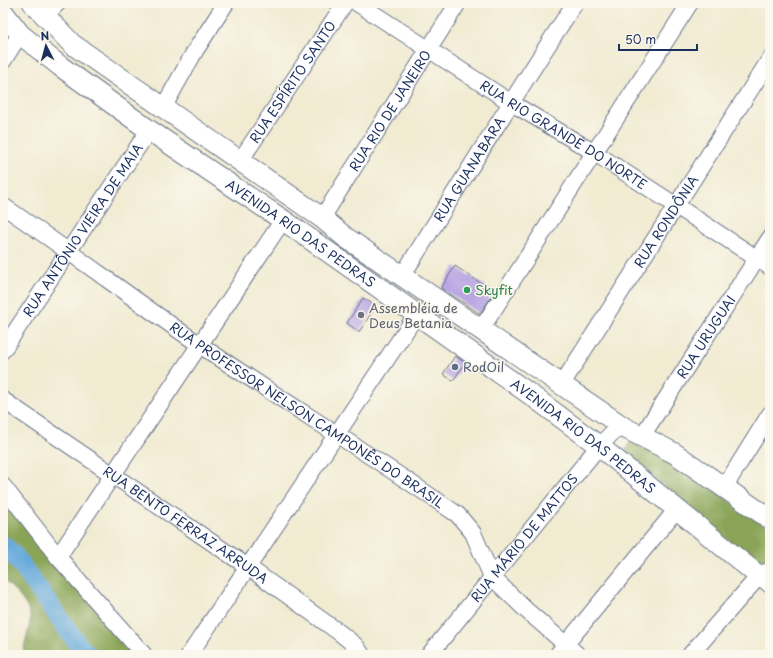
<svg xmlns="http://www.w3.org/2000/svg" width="773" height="658" font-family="'Playpen Sans',sans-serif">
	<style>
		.forest { fill: #89a457; stroke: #526a5a }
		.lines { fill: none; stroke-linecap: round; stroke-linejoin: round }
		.river { stroke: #67aadc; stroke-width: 19 }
		.building { fill: #b9a6e3 }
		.minor-casing { stroke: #667187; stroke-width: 18 }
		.major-casing { stroke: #667187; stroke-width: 22 }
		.minor { stroke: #fff; stroke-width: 16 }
		.major { stroke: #fff; stroke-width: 20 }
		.leisure-dot { fill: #2e9e5b; stroke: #fbf7ec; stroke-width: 1.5 }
		.worship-dot { fill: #6b7280; stroke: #fbf7ec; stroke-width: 1.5 }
		.service-dot { fill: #5c6f8a; stroke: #fbf7ec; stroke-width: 1.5 }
		.labels { text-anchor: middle; stroke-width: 3; stroke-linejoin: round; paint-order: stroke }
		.street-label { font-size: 13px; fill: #1b2f5e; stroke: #fbf7ec }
		.leisure-label { font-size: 13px; fill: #27864d; stroke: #fbf7ec; text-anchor: start }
		.worship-label { font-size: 13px; fill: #5b616d; stroke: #fbf7ec; text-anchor: start }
		.service-label { font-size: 13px; fill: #4e5e75; stroke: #fbf7ec; text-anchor: start }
	</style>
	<rect width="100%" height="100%" fill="#fbf7ec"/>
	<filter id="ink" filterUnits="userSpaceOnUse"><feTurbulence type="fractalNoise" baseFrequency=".025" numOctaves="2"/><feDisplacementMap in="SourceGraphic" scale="8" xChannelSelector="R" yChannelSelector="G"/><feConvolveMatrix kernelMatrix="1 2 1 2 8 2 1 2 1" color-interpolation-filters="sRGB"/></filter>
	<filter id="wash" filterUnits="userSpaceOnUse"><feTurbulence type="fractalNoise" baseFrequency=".012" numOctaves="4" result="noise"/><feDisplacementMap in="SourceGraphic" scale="16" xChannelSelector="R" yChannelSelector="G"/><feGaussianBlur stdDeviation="0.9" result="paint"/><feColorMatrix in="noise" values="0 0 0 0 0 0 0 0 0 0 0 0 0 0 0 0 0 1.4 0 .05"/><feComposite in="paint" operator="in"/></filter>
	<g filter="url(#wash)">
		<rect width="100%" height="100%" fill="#f1ebd2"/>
		<path class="forest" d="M636 440 647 445 770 528V564L757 565 627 455 626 450 629 443Z
			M3 495 85 593 132 655H23C24 642 31 627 30 615 28 604 12 586 3 580Z"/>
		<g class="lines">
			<path class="river" d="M3 545 14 555 80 647 88 655"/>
		</g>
		<g id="blocks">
			<path class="building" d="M455 266 494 292 480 314 441 288Z
				M363 298 376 306 359 332 347 323Z
				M455 356 465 363 453 381 443 374Z"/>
		</g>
	</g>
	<g filter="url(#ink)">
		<use href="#blocks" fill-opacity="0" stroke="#667187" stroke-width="1"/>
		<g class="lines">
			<g class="minor-casing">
				<g id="minor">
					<path id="s1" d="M357 3 510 102 595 153 770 267"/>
					<path d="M44 16 58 3"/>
					<path d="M3 61 20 34"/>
					<path d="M163 108 195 51 226 3"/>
					<path id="s2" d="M240 161 345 3"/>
					<path id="s3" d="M3 206C70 251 134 300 200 345 286 403 373 456 458 515L473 533 492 577 526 610 578 655"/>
					<path id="s4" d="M322 218 458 3"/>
					<path id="s5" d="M402 276C460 185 516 93 575 3"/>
					<path d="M480 331 690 3"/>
					<path id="s6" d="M3 350 149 130"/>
					<path id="s7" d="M562 384 770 59"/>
					<path id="s8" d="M3 400 248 567 340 633 356 646 362 655"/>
					<path id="s9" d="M642 436 770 238"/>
					<path d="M3 486 58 557 144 655"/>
					<path d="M724 488 770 414"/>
					<path d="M58 557 283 220"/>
					<path d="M189 655 417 314"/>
					<path id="s10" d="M429 655 599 446 613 432 625 428"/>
					<path d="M557 655 677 509"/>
					<path d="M690 655 759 576 770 585"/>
				</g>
			</g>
			<g class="major-casing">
				<g id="major">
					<path d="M33 3 72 44 322 218 345 237 625 428 674 453 770 519"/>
					<path id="s11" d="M3 12 20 34 60 66 149 130 283 220 531 395 599 446 759 576 770 573"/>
				</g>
			</g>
			<use href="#minor" class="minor"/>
			<use href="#major" class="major"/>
		</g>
	</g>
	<circle class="leisure-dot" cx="467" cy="290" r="4"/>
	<circle class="worship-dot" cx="361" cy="315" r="4"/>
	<circle class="service-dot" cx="455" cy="367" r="4"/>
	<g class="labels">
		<g class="street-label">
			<text dy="5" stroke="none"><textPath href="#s2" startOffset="95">RUA ESPÍRITO SANTO</textPath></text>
			<text dy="5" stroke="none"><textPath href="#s4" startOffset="127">RUA RIO DE JANEIRO</textPath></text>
			<text dy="5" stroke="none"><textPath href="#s1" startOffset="245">RUA RIO GRANDE DO NORTE</textPath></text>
			<text dy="5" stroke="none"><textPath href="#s5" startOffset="126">RUA GUANABARA</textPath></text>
			<text dy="5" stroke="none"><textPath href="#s7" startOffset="193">RUA RONDÔNIA</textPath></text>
			<text dy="5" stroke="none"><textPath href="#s6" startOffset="144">RUA ANTÔNIO VIEIRA DE MAIA</textPath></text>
			<text dy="5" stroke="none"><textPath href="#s11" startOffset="372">AVENIDA RIO DAS PEDRAS</textPath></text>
			<text dy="5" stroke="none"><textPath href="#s9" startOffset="118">RUA URUGUAI</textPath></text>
			<text dy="5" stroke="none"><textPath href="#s3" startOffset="369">RUA PROFESSOR NELSON CAMPONÊS DO BRASIL</textPath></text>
			<text dy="5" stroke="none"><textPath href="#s11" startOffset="720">AVENIDA RIO DAS PEDRAS</textPath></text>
			<text dy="5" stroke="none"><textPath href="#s8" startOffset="221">RUA BENTO FERRAZ ARRUDA</textPath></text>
			<text dy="5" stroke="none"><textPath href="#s10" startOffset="151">RUA MÁRIO DE MATTOS</textPath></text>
		</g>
		<g class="leisure-label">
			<text x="475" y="295">Skyfit</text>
		</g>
		<g class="worship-label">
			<text x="369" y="313">Assembléia de<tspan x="369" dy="15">Deus Betania</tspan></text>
		</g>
		<g class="service-label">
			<text x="463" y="372">RodOil</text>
		</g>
	</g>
	<rect width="773" height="658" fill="none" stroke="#fbf7ec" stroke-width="16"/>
	<g transform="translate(46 46) rotate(354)" stroke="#fbf7ec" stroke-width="3" paint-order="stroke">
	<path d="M0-3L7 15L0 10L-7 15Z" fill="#1b2f5e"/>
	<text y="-6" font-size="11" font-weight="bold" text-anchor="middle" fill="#1b2f5e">N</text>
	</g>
	<path d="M619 44v6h78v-6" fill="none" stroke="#1b2f5e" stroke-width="2"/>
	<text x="625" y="44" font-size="12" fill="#1b2f5e" stroke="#fbf7ec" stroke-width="3" paint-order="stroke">50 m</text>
</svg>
